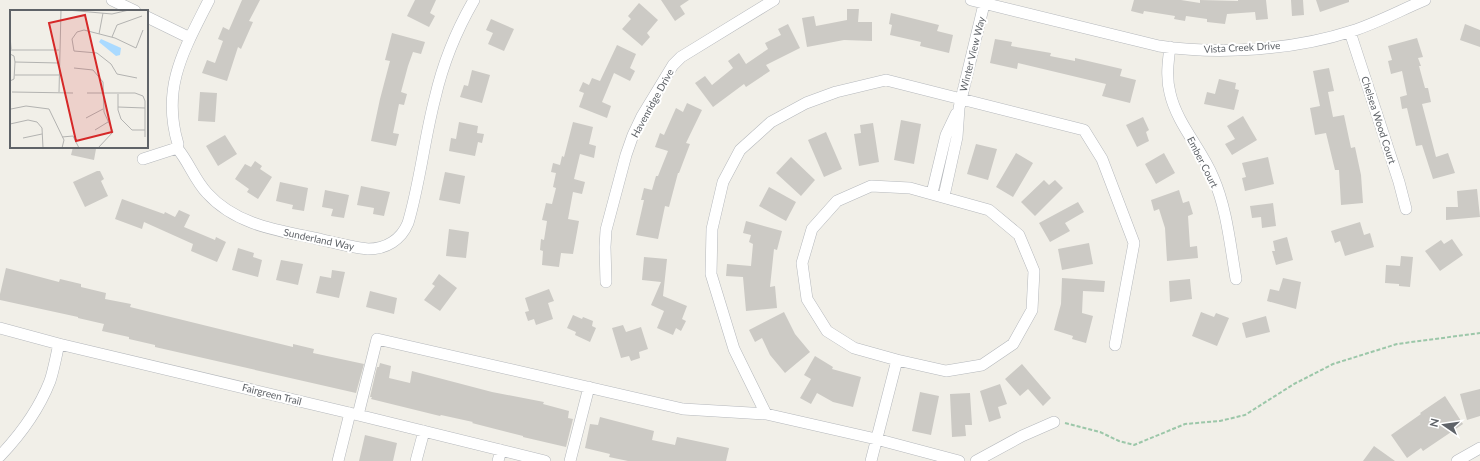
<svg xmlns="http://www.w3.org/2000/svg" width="1480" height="461" font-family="Lato,sans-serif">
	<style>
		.building { fill: #cccac5 }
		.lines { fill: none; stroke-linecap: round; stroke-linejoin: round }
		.minor-casing { stroke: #b5b8bc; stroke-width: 12 }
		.path { stroke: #9cc7a9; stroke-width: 2; stroke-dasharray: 4 2; stroke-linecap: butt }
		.minor { stroke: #fff; stroke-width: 11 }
		.labels { text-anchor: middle; stroke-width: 4; stroke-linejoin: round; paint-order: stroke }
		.street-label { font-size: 10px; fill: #5f6368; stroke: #fff }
		.inset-road { fill: none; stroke: #b3b3b1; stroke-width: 1 }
		.view { fill: #d62828; fill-opacity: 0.15; stroke: #d62828; stroke-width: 2 }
		.inset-edge { fill: none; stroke: #5f6368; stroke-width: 2 }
	</style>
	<rect width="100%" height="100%" fill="#f1efe8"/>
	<path class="building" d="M242 0H260L249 21 253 22 241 49 238 47 227 81 202 73 207 60 215 63 223 41 218 39 223 27 229 30Z
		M415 0H436L430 13 435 16 429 27 407 16Z
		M661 0H689L680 6 685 14 675 21Z
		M1134 0H1181L1200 3V0L1238 1V0H1266L1268 19 1256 20 1255 12 1227 14 1225 24 1207 22V19L1186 16 1185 21 1174 19 1175 16 1144 11 1143 14 1131 11Z
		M1291 0H1303L1304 15 1292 16Z
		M1316 0H1349V2L1320 12Z
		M639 3 658 20 647 33 650 37 642 46 622 29 631 19 628 16Z
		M847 9H859L858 22H872V41L844 40 807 47 802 18 814 16 816 26 847 20Z
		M891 13 939 25 937 31 953 35 949 53 920 46 921 42 890 35 892 25 889 24Z
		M491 19 514 29 504 51 488 44 493 33 486 30Z
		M788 24 800 48 766 65 770 71 746 87 744 84 713 107 695 83 705 76 712 85 733 68 728 61 739 53 746 64 768 49 765 43 781 35 778 29Z
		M1465 24 1480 30V47L1460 40Z
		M392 33 425 42 421 54 413 52 408 66 401 92 407 94 404 105 399 104 393 133 399 134 396 146 371 141 380 99 390 61 385 60Z
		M1417 38 1423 57 1418 58 1421 66H1419L1425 88H1428L1431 102 1422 104 1436 157 1448 153 1455 173 1433 179 1422 145 1416 146 1407 108 1402 109 1400 97 1407 95 1402 71 1391 74 1388 61 1392 60 1388 46Z
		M995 39 1012 42 1011 46 1051 53 1050 56 1075 61V58L1122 69 1120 76 1136 80 1130 103 1102 96 1106 84 1018 63 1017 69 990 63Z
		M617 45 636 54 630 68 635 71 630 81 614 73 602 102 611 106 607 118 579 107 584 93 579 91 583 82 589 85 592 78 600 81Z
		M1329 68 1334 91 1328 92 1333 117 1344 115 1351 148 1355 147 1361 175 1363 203 1341 205 1339 170H1335L1326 133 1315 135 1310 108 1320 106 1313 71Z
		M472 70 490 75 482 103 460 97 464 85 468 86Z
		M1219 79 1236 83 1235 89 1239 90 1234 110 1204 104 1207 92 1215 94Z
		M200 92 217 93 215 122 198 121Z
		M687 103 702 110 686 143 690 144 679 173H678L669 207 665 206 658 239 636 235 644 200H641L644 188 652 190 656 176H658L668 151 655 147 660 133 664 135 676 108 683 112Z
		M1243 116 1257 140 1232 155 1225 144 1235 139 1227 126Z
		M1143 117 1149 130 1146 132 1149 141 1137 147 1126 125Z
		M901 120 921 124 914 164 894 160Z
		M459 122 478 126 477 133 484 134 482 143 478 142 475 156 449 151 451 138 456 139Z
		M573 122 593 127 589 144 596 146 594 158 580 154 574 179 585 182 582 194 573 192 568 219 579 221 573 254 561 253 559 267 542 265 543 251 540 250 541 239 544 240 547 221 542 220 546 203 552 204 556 188 553 187 556 173 551 172 553 163 560 165 562 156 564 157Z
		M873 123 879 162 859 166 854 134 861 133 860 125Z
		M826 132 842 169 824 177 808 140Z
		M225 135 237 154 218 166 206 146Z
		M976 144 997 149 988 180 967 174Z
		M73 147H93V148L96 149 94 160 71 155Z
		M1016 153 1033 163 1013 197 996 187Z
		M1164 153 1175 173 1156 184 1145 164Z
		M791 157 815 180 801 196 776 173Z
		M1268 157 1274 184 1245 191 1242 178 1246 177 1242 163Z
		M255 161 262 166 260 169 272 177 258 199 247 192 249 189 235 179 245 164 251 167Z
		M97 171H100L104 179 101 181 108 196 85 207 73 182Z
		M445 172 465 176 460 204 439 200Z
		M1044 180 1049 185 1055 180 1063 188 1035 216 1021 202Z
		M280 182 308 188 304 211 292 209 293 205 276 201Z
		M361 186 390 192 384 216 373 214 374 208 357 205Z
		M769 187 796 202 786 221 759 206Z
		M1477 189 1480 217 1446 220V207H1458L1457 191Z
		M325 190 349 195 344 218 331 216 333 209 322 207Z
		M1179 190 1183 203 1189 201 1193 214 1188 216 1190 247 1197 246 1198 258 1167 261 1165 228 1159 209 1154 211 1151 200Z
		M122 199 164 214 165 212 175 217 179 210 190 215 184 227 215 240 216 237 226 242 217 262 191 251 193 244 144 222 142 229 115 219Z
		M1078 202 1084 212 1065 223 1070 231 1050 242 1039 223Z
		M1273 203 1276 226 1262 228 1261 217 1252 218 1250 206Z
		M746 221 782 231 777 250 774 249 770 287 775 286 777 308 746 311 743 277 726 276 727 264 751 266 753 244 749 242 751 235 743 233Z
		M1360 222 1364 235 1370 233 1374 247 1345 256 1340 241 1335 243 1331 231Z
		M449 229 469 232 466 258 446 256Z
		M1287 237 1293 260 1276 265 1272 251H1275L1273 241Z
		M1452 239 1463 255 1440 271 1425 251 1441 240 1444 244Z
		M1089 243 1093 264 1062 270 1058 249Z
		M238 248 254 253 253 257 262 260 258 277 232 270Z
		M1401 256 1413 257 1410 287 1399 286V284L1385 283 1386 265 1400 266Z
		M644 257 667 259 663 296 687 306 682 319 686 321 681 331 676 328 673 335 657 328 664 311 651 305 661 282 642 280Z
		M281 260 303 264 298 285 276 280Z
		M6 268 59 282 60 279 81 284V287L106 293 105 299 131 304 130 307 293 347V344L314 349 313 353 364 364 356 393 155 347V345L129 339V337L102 331 104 324 78 318V317L0 300V294Z
		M332 270 345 272 339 298 316 293 320 276 331 278Z
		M439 274 457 288 440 311 424 300 435 286 432 284Z
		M1062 278 1105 281 1104 292 1083 291 1082 313 1093 316 1086 343 1072 339 1073 336 1054 330 1061 304Z
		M1283 278 1301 282 1296 309 1267 301 1270 289 1279 291Z
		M1190 279 1192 299 1170 302 1169 281Z
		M549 289 554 301 548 303 553 319 536 325 534 319 528 321 525 312 529 311 525 298Z
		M370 291 397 298 394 314 366 307Z
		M784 312 795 334 810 352 785 373 770 355 762 338 755 342 749 330Z
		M1201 312 1214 317 1216 313 1229 318 1217 346 1192 336Z
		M573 315 582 319 583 317 593 321 592 326 596 328 590 342 575 335 576 332 567 328Z
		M1266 316 1270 332 1246 338 1242 323Z
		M623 325 626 332 641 327 648 349 639 352 640 358 631 361 629 356 621 358 612 328Z
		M815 356 833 367 832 369 861 377 853 407 833 402 817 393 811 404 800 398 811 379 804 375Z
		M380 363 391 366 389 378 410 383 412 371 492 392 544 402 543 404 569 411 568 418 573 419 566 447 523 437V436L472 423 473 422 441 415 440 416 371 399 372 397H370L377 367H379Z
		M1022 364 1051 398 1043 406 1028 389 1020 396 1005 379Z
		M1000 384 1007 404 998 407 1001 418 989 422 980 391Z
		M1480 389V416L1467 420 1460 394Z
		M920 392 939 396 931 435 912 431Z
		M970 393 972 425H965L966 436 952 437 950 394Z
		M1445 396 1463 424 1423 451 1421 448 1407 458 1391 435 1421 414 1420 413Z
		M600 417 654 431 652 440 675 445 677 437 729 448 726 461H628L609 457 610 454 585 448 590 424 598 425Z
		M365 435 397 443 393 461H359Z
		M1374 446 1395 461H1363Z"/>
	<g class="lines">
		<g class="minor-casing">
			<path id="minor" d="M112 0 135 11
				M209 0C184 50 161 87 178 144L177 148C189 162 194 179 207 193 235 224 275 230 314 238 332 242 350 247 368 249 386 249 401 240 408 223 420 183 424 140 435 98 443 63 456 31 474 0
				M971 0 1159 46C1219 55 1294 50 1352 31 1377 23 1401 10 1425 0
				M147 17 190 38
				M1350 32 1399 182 1406 209
				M1170 47C1168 62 1166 78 1170 93 1177 124 1201 148 1213 177 1227 209 1230 245 1236 279
				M143 159 177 148
				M871 186 910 188 989 210 1019 235 1034 271 1032 310 1013 344 982 365 946 371 897 360 854 348 827 331 807 299 802 263 812 229 837 201Z
				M932 193 946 135 956 114
				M944 196 957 137 959 108 985 0
				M606 282 605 247 606 230 626 155 633 135 642 116 673 65 681 57 774 0
				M0 328 59 344 358 415 545 461
				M358 415 377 339 683 409 766 414
				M0 456C21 434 39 409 50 381 54 369 56 356 59 344
				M338 461 350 413
				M416 461 424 431
				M498 461 501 450
				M570 461 589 387
				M871 461 897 360
				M959 461 876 439 766 414 734 349 711 274 712 229 723 182 740 150 771 122 806 103 836 92 886 80 1084 130 1102 159 1134 243 1115 345
				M976 461 1022 436 1054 422
				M1457 461 1480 448"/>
		</g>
		<path class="path" d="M1065 423 1100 432 1119 441 1134 445 1185 424 1220 421 1245 415 1294 384 1333 364 1397 344 1480 333"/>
		<use href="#minor" class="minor"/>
	</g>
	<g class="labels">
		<g class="street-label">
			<text transform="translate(1242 47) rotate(-3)" y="4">Vista Creek Drive</text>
			<text transform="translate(972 54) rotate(-76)" y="4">Winter View Way</text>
			<text transform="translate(652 103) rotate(-61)" y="4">Havenridge Drive</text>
			<text transform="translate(1379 120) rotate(72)" y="4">Chelsea Wood Court</text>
			<text transform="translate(1203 162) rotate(63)" y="4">Ember Court</text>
			<text transform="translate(319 239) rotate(12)" y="4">Sunderland Way</text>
			<text transform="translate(272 394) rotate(14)" y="4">Fairgreen Trail</text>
		</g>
	</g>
	<g transform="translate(10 10)">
		<rect width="138" height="138" fill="#f1efe8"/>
		<path d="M91 29 111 38 110 45 106 46 89 32Z" fill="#aadaff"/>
		<path class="inset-road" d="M57 0 102 4 119 0M89 24 93 3M0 25 1 39M102 27 107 15 132 6M0 40H49M0 44 4 46 5 52 4 69 0 71M5 52 49 53M64 58 83 60 93 72 94 102 103 122 88 138M5 65H49M127 68 107 64 101 54 87 43 64 41 62 29 67 22 74 20 105 28 126 38 133 20M2 82 63 83M49 82 51 0M77 83H125L133 86 135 91V127M108 84V100L111 109 122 120H135M108 97 135 98M1 99 16 96 39 99 54 130 52 138M76 108 93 99M0 114 18 110 27 112 32 118 33 138M85 120 98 112M52 127 63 126 69 138M13 128 32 124"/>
		<path class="view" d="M75 5 102 122 66 131 39 13Z"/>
		<rect width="138" height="138" class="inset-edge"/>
	</g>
	<g transform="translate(1444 425) rotate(283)" stroke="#ffffff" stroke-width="3" paint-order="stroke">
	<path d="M0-3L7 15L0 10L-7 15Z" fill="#5f6368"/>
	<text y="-6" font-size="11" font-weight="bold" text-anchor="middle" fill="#5f6368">N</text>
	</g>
</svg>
